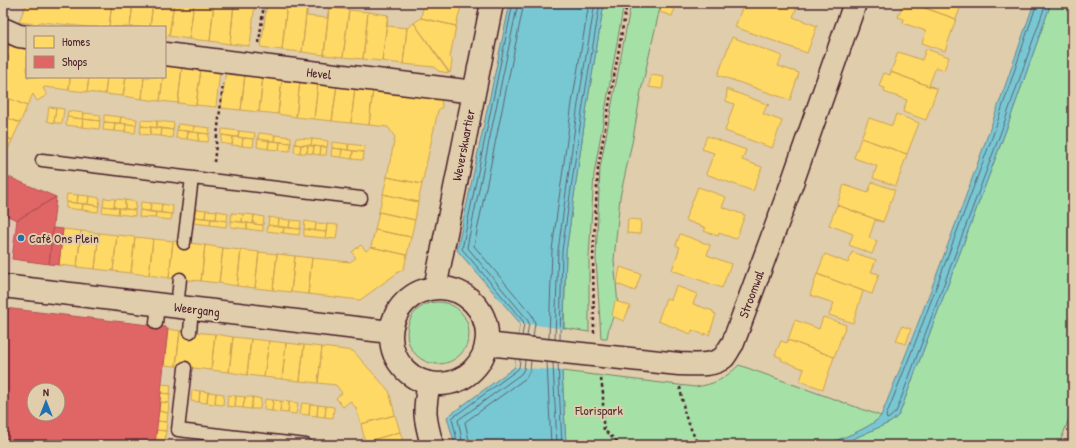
<svg xmlns="http://www.w3.org/2000/svg" width="1076" height="448" font-family="'Patrick Hand',sans-serif">
	<style>
		.built { fill: #e3c5b2 }
		.green { fill: #a5e1a7; stroke: #788069 }
		.water { fill: #78c8d4; stroke: #668490 }
		.pier { fill: #dfcdab }
		.homes { fill: #ffd966; stroke: #c9a154 }
		.shops { fill: #e06666; stroke: #b35154; fill-rule: evenodd }
		.lines { fill: none; stroke-linecap: round; stroke-linejoin: round }
		.shore { stroke: #5c636f; stroke-width: 1 }
		.lane-casing { stroke: #4a1f2b; stroke-width: 15 }
		.street-casing { stroke: #4a1f2b; stroke-width: 25 }
		.path { stroke: #4a1f2b; stroke-width: 2.5; stroke-dasharray: 3 3; stroke-linecap: butt }
		.lane { stroke: #dfcdab; stroke-width: 12 }
		.street { stroke: #dfcdab; stroke-width: 22 }
		.poi-dot { fill: #1f6fb2; stroke: #dfcdab; stroke-width: 1.5 }
		.labels { text-anchor: middle; stroke-width: 4; stroke-linejoin: round; paint-order: stroke }
		.street-label { font-size: 13px; fill: #4a1f2b; stroke: #dfcdab }
		.poi-label { font-size: 13px; fill: #4a1f2b; stroke: #dfcdab; text-anchor: start }
		.park-label { font-size: 13px; fill: #533237; stroke: #dfcdab }
	</style>
	<rect width="100%" height="100%" fill="#dfcdab"/>
	<filter id="ink" filterUnits="userSpaceOnUse"><feTurbulence type="fractalNoise" baseFrequency=".025" numOctaves="2"/><feDisplacementMap in="SourceGraphic" scale="8" xChannelSelector="R" yChannelSelector="G"/><feConvolveMatrix kernelMatrix="1 2 1 2 8 2 1 2 1" color-interpolation-filters="sRGB"/></filter>
	<g filter="url(#ink)">
		<path class="built" d="M3 175 56 197 49 264 12 259 3 313Z"/>
		<path class="green" d="M604 3H624L594 174 589 257V332L564 328 566 252 587 105Z
			M631 3H661L641 91 633 138 620 197 614 260 618 306 609 327 607 338H601L596 258 600 168Z
			M1051 3H1073V408L1059 445H839L891 422 899 415 1006 130Z
			M407 333a31 31 0 1 1 62 0a31 31 0 1 1-62 0Z
			M739 365 881 416C870 429 840 439 824 445H566L562 371 695 387C716 384 724 379 739 365Z"/>
		<path class="water" d="M510 3H604L587 105 566 252 562 371 566 445H455L447 417 515 367 520 323 457 250Z
			M1034 3H1051L1006 130 899 415 891 422 839 445H824C840 439 870 429 881 416 937 280 986 142 1034 3Z"/>
		<path class="pier" d="M520 323 566 329 564 371 515 367Z"/>
		<path class="homes" d="M31 3H112L109 27H89L41 22 36 24 19 22 25 7Z
			M112 3H133L130 27H109Z
			M133 3H153L150 27H130Z
			M153 3H174L169 36H165V27H150Z
			M174 3H194L189 39 169 36Z
			M194 3H214L210 41 189 39Z
			M214 3H234L230 44 210 41Z
			M234 3H255L250 46 230 44Z
			M267 3H287L282 50 261 47Z
			M287 3 307 5 302 52 282 50Z
			M424 3H446L461 6 456 26 421 18Z
			M661 3H677L672 16 660 12Z
			M744 3H785L797 7 793 17 817 26 807 53 735 27Z
			M903 3 909 6 911 3 956 19 945 51 922 43 926 31 903 23 904 19 898 17Z
			M911 3H962L956 19Z
			M307 5V16L327 18 329 8 324 55 302 52Z
			M329 8 349 10 343 57 324 55Z
			M349 10 368 12 363 59 343 57Z
			M368 12 388 15 382 61 363 59Z
			M388 15 387 26 407 28 403 64 382 61Z
			M421 18 456 26 450 57 452 61 450 73 414 23Z
			M414 23 436 55 449 73 438 71 435 67 403 64 407 28Z
			M732 37 782 56 778 66 799 73 790 100 718 75Z
			M10 43 20 45 23 49H27V77H70L69 90 45 87 43 88 47 95 37 101 33 94 27 106 3 96V70L9 57 6 53Z
			M926 49 949 57 944 70 936 67 929 85 937 89 891 72 898 52 922 60Z
			M165 65 182 67 178 103 160 101 163 77H165Z
			M182 67 201 69 196 105 178 103Z
			M201 69 220 71 216 107 196 105Z
			M226 72 245 74 241 110 221 108Z
			M891 72 937 89 926 120 903 112 907 100 884 92 885 88 879 86 884 73 890 75Z
			M245 74 263 77 259 112 241 110Z
			M651 75 664 77 662 89 649 87Z
			M70 77H89L87 92 69 90Z
			M89 77H107L105 94 87 92Z
			M107 77H126L123 96 105 94Z
			M126 77H144L142 99 123 96Z
			M144 77H163L160 101 142 99Z
			M263 77 282 79 278 114 259 112Z
			M282 79 300 81 296 117 278 114Z
			M300 81 318 83 314 119 296 117Z
			M318 83 337 85 332 121 314 119Z
			M337 85 355 87 351 123 332 121Z
			M355 87 373 89 369 125 351 123Z
			M373 89 441 97 442 107 438 110 422 184 387 177 395 137 388 127 369 125Z
			M726 89 769 105 768 106 767 105 763 114 782 121 772 148 725 131 734 104 726 101 727 91Z
			M3 96 27 106 20 123 3 116Z
			M49 107 56 108 54 123 47 121Z
			M56 108 64 109 62 123H54Z
			M68 111 84 113 83 119 67 117Z
			M84 113 100 115V121L83 119Z
			M896 114 919 123 907 154 861 138 869 118 892 126Z
			M104 115 121 117 120 123 104 122Z
			M3 116 20 123 12 140 3 136Z
			M67 117 83 119 82 127 66 125Z
			M121 117 137 119 136 125 120 123Z
			M83 119 100 121 99 129 82 127Z
			M141 120 157 121V128L141 126Z
			M157 121 174 123 173 130 157 128Z
			M104 122 115 123 114 131 103 130Z
			M115 123 126 124 125 132 114 131Z
			M126 124 136 125 135 133 125 132Z
			M178 124 194 126 193 132 177 130Z
			M141 126 151 127 150 135 140 134Z
			M194 126 210 128 209 134 193 132Z
			M151 127 162 128 161 136 150 135Z
			M162 128 173 130 172 138 161 136Z
			M222 129 239 131 238 137 222 135Z
			M177 130 188 131 187 139 176 138Z
			M188 131 199 133 198 141 187 139Z
			M239 131 255 133 254 139 238 137Z
			M199 133 209 134 208 142 198 141Z
			M259 133 275 135 274 141 258 139Z
			M222 135 233 137 232 145 221 143Z
			M275 135 291 137V143L274 141Z
			M3 136 12 140 5 156 3 155Z
			M707 136 746 150 742 160 762 167 753 191 706 174 714 153 702 149Z
			M233 137 243 138 242 146 232 145Z
			M243 138 254 139 253 147 242 146Z
			M296 138 312 139 311 146 295 144Z
			M861 138 907 154 896 186 873 178 877 166 854 158Z
			M258 139 269 141 268 149 257 147Z
			M312 139 328 141 327 147 311 146Z
			M269 141 280 142 279 150 268 149Z
			M280 142 291 143 290 151 279 150Z
			M332 142 348 144V150L332 148Z
			M295 144 301 145 300 153 294 152Z
			M349 144 365 146 364 152 348 150Z
			M301 145H308L307 153H300Z
			M308 145 314 146 313 154 307 153Z
			M314 146 321 147 320 155 313 154Z
			M321 147H327L326 155H320Z
			M332 148 342 149 341 157 331 156Z
			M342 149 353 151 352 159 341 157Z
			M353 151 364 152 363 160 352 159Z
			M387 177 422 184 418 202 383 194Z
			M872 182 895 190 883 222 837 205 844 185 868 193Z
			M698 187 726 197 722 207 745 215 736 239 719 233 718 236 704 231 706 228 685 220Z
			M67 194 78 195 77 203 66 202Z
			M383 194 418 202 415 220 379 212Z
			M78 195 89 196 88 204 77 203Z
			M89 196 100 198 99 206 88 204Z
			M104 198 115 199 114 207 103 206Z
			M115 199 125 200V209L114 207Z
			M125 200 136 202 135 210 125 209Z
			M66 202 83 204 82 210 66 208Z
			M141 202 151 203 150 212 140 210Z
			M151 203 162 204 161 213 150 212Z
			M83 204 99 206 98 212 82 210Z
			M162 204 173 206 172 214 161 213Z
			M837 205 883 222 875 220 869 238 877 241 872 254 849 245 853 234 829 225Z
			M103 206 119 208 118 214 102 212Z
			M119 208 135 210V216L118 214Z
			M195 209 206 210 205 218 194 217Z
			M140 210 156 212 155 218 139 217Z
			M206 210 217 211 216 219 205 218Z
			M217 211 228 213 227 221 216 219Z
			M156 212 172 214 171 220 155 218Z
			M379 212 415 220 411 237 375 230Z
			M232 213 243 214 242 222 231 221Z
			M243 214 254 215 253 224 242 222Z
			M254 215 264 217 263 225 253 224Z
			M194 217 211 219 210 225 194 223Z
			M269 217 279 219 278 227 268 225Z
			M211 219 227 221 226 227 210 225Z
			M279 219 290 220 289 228 278 227Z
			M628 219 641 220 640 234 627 233Z
			M290 220 301 221 300 229 289 228Z
			M231 221 247 223V229L231 227Z
			M305 221 316 223 315 231 304 229Z
			M247 223 263 225V231L247 229Z
			M316 223 327 224 326 232 315 231Z
			M327 224 338 225 336 239 325 238Z
			M268 225 284 227 283 233 267 231Z
			M284 227 300 229 299 235 283 233Z
			M63 229 81 231 77 267 59 265Z
			M304 229 326 232 325 238 304 236Z
			M375 230 411 237 407 255 371 247Z
			M81 231 99 233 95 269 77 267Z
			M99 233 117 235 113 271 95 269Z
			M680 234 710 245 707 255 731 264 722 288 672 270 680 247 676 245Z
			M117 235 135 237 131 273 113 271Z
			M135 237 153 239 149 275 131 273Z
			M153 239 173 241 169 278 149 275Z
			M173 241 205 245 201 281 169 278Z
			M205 245 223 248 219 283 201 281Z
			M361 245 366 251 371 247 407 255 404 268 360 300 308 294 312 258 350 262 356 258 352 252Z
			M223 248 241 250 237 286 219 283Z
			M241 250 259 252 255 288 237 286Z
			M259 252 277 254 273 290 255 288Z
			M852 252 876 260 871 272 879 274 872 294 817 274 825 254 848 263Z
			M277 254 295 256 291 292 273 290Z
			M295 256 312 258 308 294 291 292Z
			M620 267 641 274 635 291 617 284Z
			M817 274 863 291 853 323 829 315 834 303 810 295Z
			M676 286 697 294 693 304 713 311V313L716 314 709 335 705 333V335L692 330 691 334 658 321 666 298 671 300Z
			M615 301 630 306 624 321 612 316Z
			M823 317 846 325 834 357 788 340 795 320 819 329Z
			M902 326 911 329 906 344 896 341Z
			M168 329 180 331 176 366 164 365Z
			M180 331 215 334 211 370 176 366Z
			M215 334 233 337 229 372 211 370Z
			M233 337 251 339 247 375 229 372Z
			M251 339 269 341 264 377 247 375Z
			M788 340 834 357 823 389 800 381 804 369 781 360 782 358 775 355 781 341 787 343Z
			M269 341 286 343 282 379 264 377Z
			M286 343 304 345 300 381 282 379Z
			M304 345 322 347 318 383 300 381Z
			M322 347 353 351 389 391 395 415 361 424 356 408 350 401 343 407 336 398 342 393 336 385 318 383Z
			M162 384 171 385 170 394 161 393Z
			M192 390 200 391 199 402 191 401Z
			M200 391 208 392 207 403 199 402Z
			M208 392 216 393 215 404 207 403Z
			M161 393 170 394 169 403 160 402Z
			M216 393 224 394 223 405 215 404Z
			M228 395 236 396 235 407 227 406Z
			M236 396 245 397 243 408 235 407Z
			M245 397H253L251 409 243 408Z
			M253 397 261 399 260 409H251Z
			M265 399 273 400 272 411 264 410Z
			M273 400 281 401 280 412 272 411Z
			M281 401 289 402 288 413 280 412Z
			M160 402 169 403 168 413 159 411Z
			M289 402 298 403 296 414 288 413Z
			M302 403 310 404 309 415 300 414Z
			M310 404 318 405 317 416 309 415Z
			M318 405 326 406 325 417 317 416Z
			M326 406 334 407 333 418 325 417Z
			M159 411 168 413 167 422 157 421Z
			M395 415 400 432 365 442 361 424Z
			M157 421 167 422 166 431 156 430Z
			M156 430 166 431 165 440 155 439Z
			M400 432 404 445H366L365 442Z"/>
		<path class="shops" d="M3 175H4L56 197 17 220 3 214Z
			M56 197 49 264 12 259 17 220Z
			M53 228 63 229 59 265 49 264Z
			M4 308 166 327V329H168L155 445H3ZM34 390H58V414H34Z"/>
		<g class="lines">
			<path class="shore" d="M513 3 462 249 523 321 524 324 522 336
				M518 3 467 247 527 319 529 323 527 336
				M524 3 474 246 532 315 535 323 533 337
				M1037 3 993 135 919 333 886 416 887 419 889 418 896 412 1002 129 1046 3
				M549 338 552 250 572 103 589 3
				M555 339 558 251 578 104 595 3
				M560 340 562 251 583 105 600 3
				M547 362 551 445
				M553 363 557 445
				M558 364 562 445
				M458 445 452 418 517 370 519 368 520 360
				M463 445 458 420 521 374 524 369 525 360
				M470 445 465 422 526 378 530 370 531 361"/>
			<g class="lane-casing">
				<path id="lane" d="M42 160 361 198
					M184 243 192 178
					M177 307 180 279
					M156 323 158 304
					M190 332 192 308
					M185 368 178 430 306 445"/>
			</g>
			<g class="street-casing">
				<path id="street" d="M3 29 19 36 27 37
					M165 54 474 92
					M3 286 390 332
					M435 288 492 3
					M391 336a48 48 0 1 1 96 0a48 48 0 1 1-96 0Z
					M486 344 679 364C693 364 713 367 724 357 727 353 730 347 733 343L791 186 855 3
					M429 384C423 412 425 419 432 445"/>
			</g>
			<path class="path" d="M259 43 264 3
				M214 162 223 84
				M594 333 593 257 598 168 627 3
				M601 379 603 393V422L604 430 621 445
				M680 387 685 415 698 445"/>
			<use href="#lane" class="lane"/>
			<use href="#street" class="street"/>
		</g>
	</g>
	<circle class="poi-dot" cx="21" cy="238" r="4"/>
	<g class="labels">
		<g class="street-label">
			<text transform="translate(319 73) rotate(7)" y="5">Hevel</text>
			<text transform="translate(463 145) rotate(-79)" y="5">Weverskwartier</text>
			<text transform="translate(751 294) rotate(-70)" y="5">Stroomwal</text>
			<text transform="translate(197 309) rotate(7)" y="5">Weergang</text>
		</g>
		<g class="poi-label">
			<text x="29" y="243">Café Ons Plein</text>
		</g>
		<g class="park-label">
			<text x="599" y="415">Florispark</text>
		</g>
	</g>
	<rect width="1076" height="448" fill="none" stroke="#dfcdab" stroke-width="16"/>
	<rect x="8" y="8" width="1060" height="432" fill="none" stroke="#4a1f2b" stroke-width="1.5" filter="url(#ink)"/>
	<rect x="26" y="26" width="140" height="52" fill="#dfcdab" stroke="#a38778"/>
	<rect x="34" y="36" width="20" height="12" fill="#ffd966" stroke="#a38778"/>
	<text x="62" y="46" font-size="12" fill="#4a1f2b">Homes</text>
	<rect x="34" y="56" width="20" height="12" fill="#e06666" stroke="#a38778"/>
	<text x="62" y="66" font-size="12" fill="#4a1f2b">Shops</text>
	<g transform="translate(46 402)"><circle r="19" fill="#dfcdab" stroke="#a38778"/>
	<path d="M0-3L7 15L0 10L-7 15Z" fill="#1f6fb2"/>
	<text y="-6" font-size="11" font-weight="bold" text-anchor="middle" fill="#4a1f2b">N</text>
	</g>
</svg>
